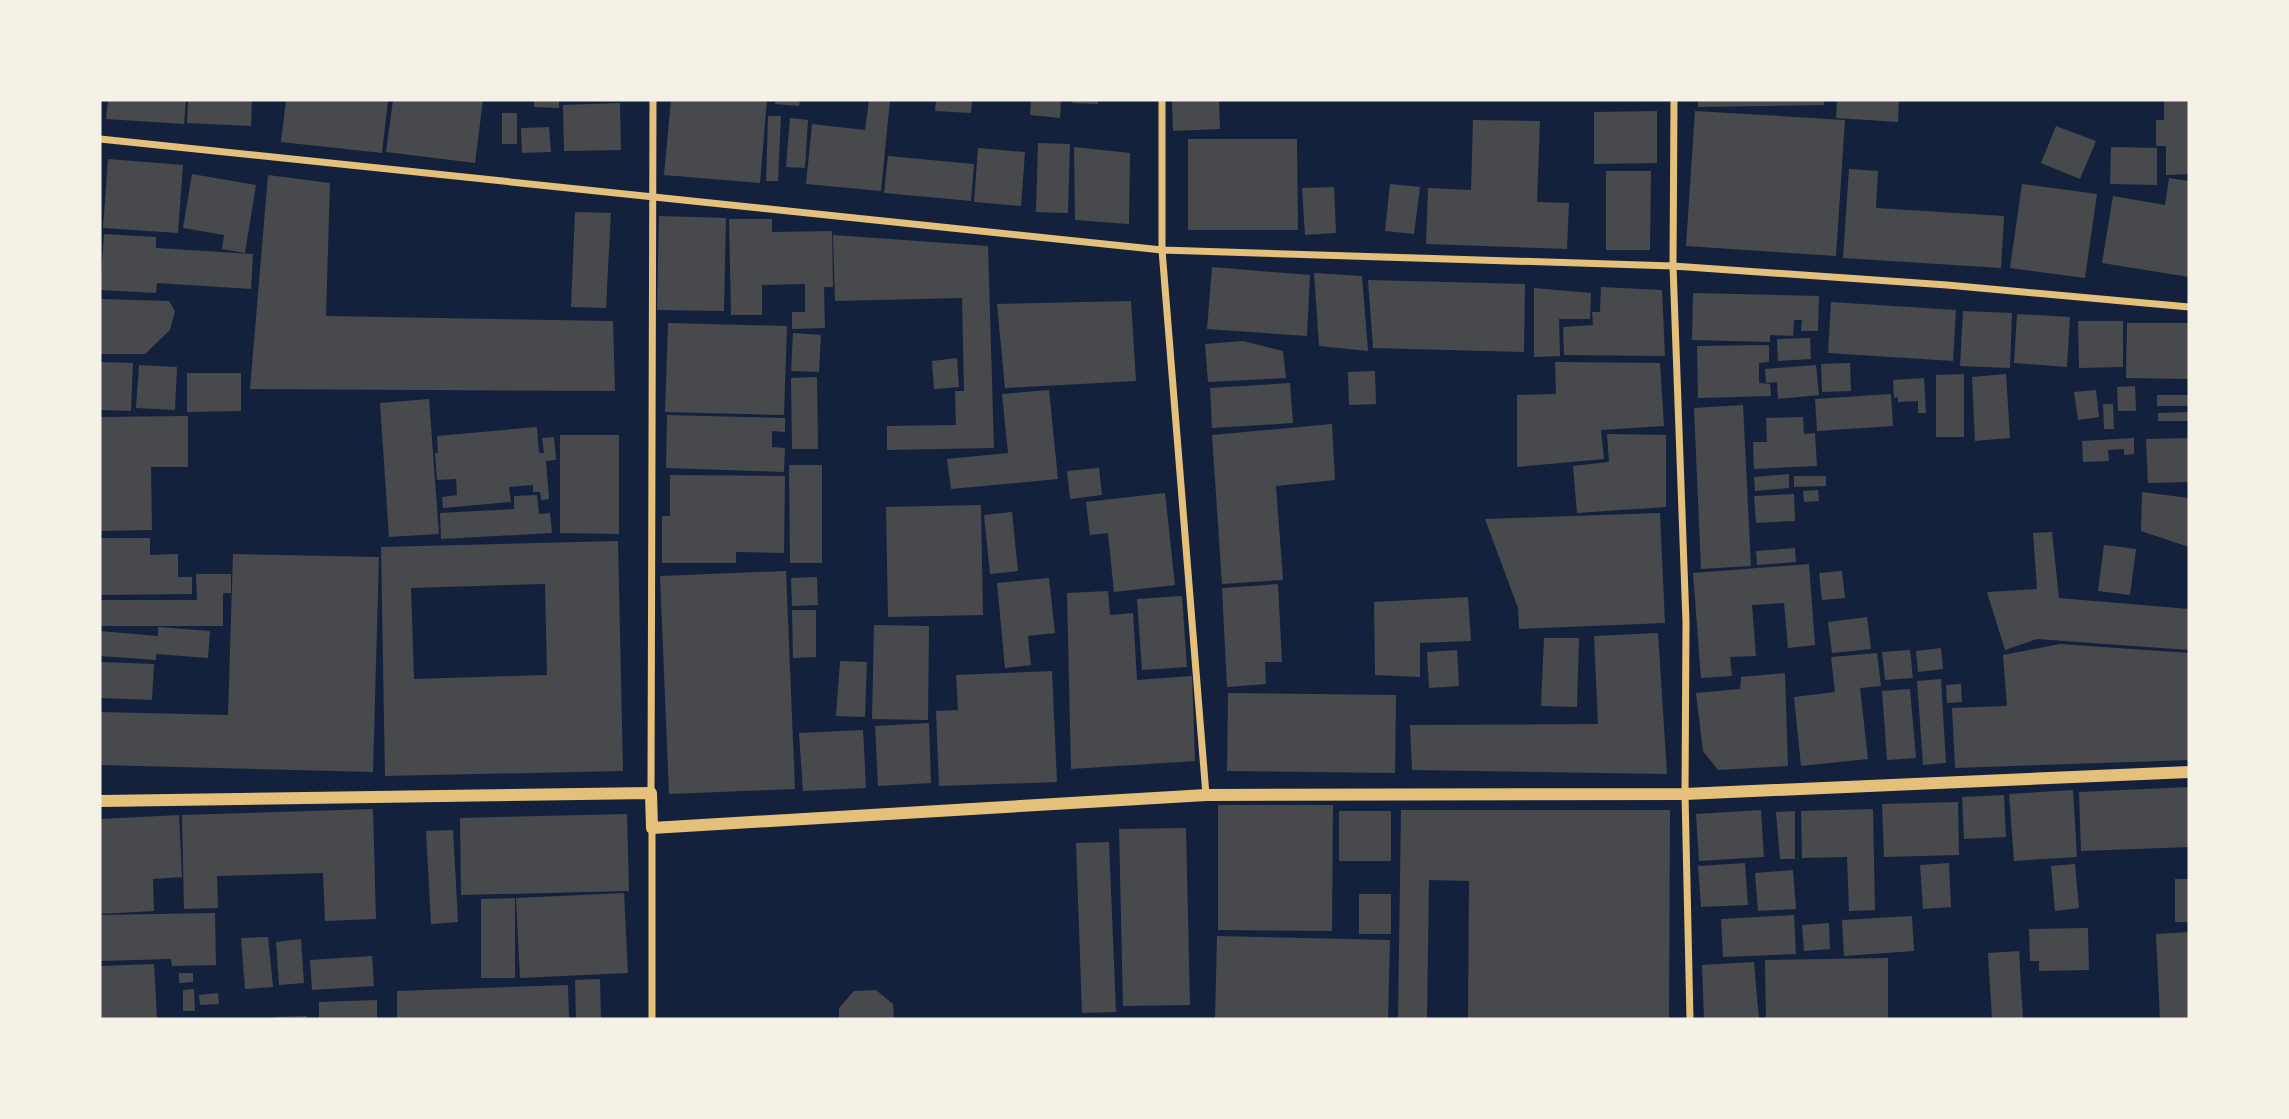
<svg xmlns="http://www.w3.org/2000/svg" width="2289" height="1119" font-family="'Source Serif 4',serif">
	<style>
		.building { fill: #48494c; fill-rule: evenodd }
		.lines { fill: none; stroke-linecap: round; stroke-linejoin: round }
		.minor { stroke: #e5c07b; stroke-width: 7 }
		.tertiary { stroke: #e5c07b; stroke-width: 12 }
	</style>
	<rect width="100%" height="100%" fill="#14213d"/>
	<path class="building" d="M108 100H186L184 124 106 119Z
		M188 100H252L251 126 187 123Z
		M286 100H388L382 153 281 142Z
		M393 100H483L475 163 386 152Z
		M534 100H559V108L534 107Z
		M671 100H767L760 183 664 175Z
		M776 100H800L799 106 775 104Z
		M869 100H890L881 191 806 184 812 124 865 130Z
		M936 100H972L971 113 935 111Z
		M1031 100H1061L1060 118 1030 115Z
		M1073 100H1098V104L1072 103Z
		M1172 100H1219L1220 129 1173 131Z
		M1698 100H1824V105L1698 107Z
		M1837 100H1899L1898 122 1836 118Z
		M2164 100H2189V174L2166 175V146H2156V120H2164Z
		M620 103 621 150 564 151 563 105Z
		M1657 111V163L1594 164V112Z
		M1695 111 1845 120 1836 256 1686 246Z
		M502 113H517V144H502Z
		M768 116H781L778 181H766Z
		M790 118 808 120 805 168 786 167Z
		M1473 120 1540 121 1537 202 1569 203 1567 249 1426 244 1428 188 1471 190Z
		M2056 126 2096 141 2080 179 2041 163Z
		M549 127 551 152 522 153 521 128Z
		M1188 139H1297L1298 230H1188Z
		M1038 143 1070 144 1068 213 1036 212Z
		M1074 147 1130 153 1129 224 1075 220Z
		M2111 147 2157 148V185L2110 184Z
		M978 148 1025 152 1021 206 974 202Z
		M888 156 974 164 971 201 884 193Z
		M108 159 183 165 178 233 103 228Z
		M1849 169 1878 171 1876 208 2004 216 2001 268 1843 258Z
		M1606 171H1651L1650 250H1606Z
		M192 174 256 185 245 253 222 249 224 235 183 228Z
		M268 175 330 183 326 316 613 321 615 391 250 389Z
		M2169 178 2189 181V277L2102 263 2113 196 2165 205Z
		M1390 184 1420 187 1414 234 1385 231Z
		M2022 184 2097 194 2085 278 2010 268Z
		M1334 187 1336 233 1305 235 1302 188Z
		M575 212 611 213 606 308 571 307Z
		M659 216 726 218 724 311 657 310Z
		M729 219H772V232L832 231 833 287H824L825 328 792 329V312H805V284L762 285V315H731Z
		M104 234 156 237V248L253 254 251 289 157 283 156 293 100 290Z
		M833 235 988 246 994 448 887 450V426L956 425 955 391H964L962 298 835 301Z
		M1212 267 1310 275 1307 336 1207 329Z
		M1314 273 1362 276 1368 351 1319 346Z
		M1368 280 1525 284 1524 352 1373 348Z
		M1601 287 1662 290 1665 356 1564 355 1563 327 1593 325 1592 312H1600Z
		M1534 288 1591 293 1590 319H1559L1560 356 1534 357Z
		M1693 293 1819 296 1818 331H1801L1802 320H1794L1793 336 1770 335V342L1692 340Z
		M100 299 169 301 175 311 170 330 145 354H100Z
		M1131 301 1136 381 1005 388 997 304Z
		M1831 302 1956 310 1953 361 1828 353Z
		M1963 311 2012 313 2010 368 1960 366Z
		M2017 314 2070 317 2067 367 2014 363Z
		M2078 321H2123V367L2079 368Z
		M668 323 787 326 784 415 665 412Z
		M2127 323H2189V379L2126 378Z
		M793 333 821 335 819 372 791 371Z
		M1810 338 1811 359 1778 361 1777 339Z
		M1243 341 1283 351 1286 378 1208 382 1205 344Z
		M1769 345V362L1759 363V383L1770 384 1771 396 1698 398 1697 346Z
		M957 358 959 387 934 389 932 361Z
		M100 362 133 363 131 411 100 410Z
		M1555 362 1660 363 1664 426 1601 430 1604 459 1517 467V395L1556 394Z
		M1850 363 1851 391 1822 392 1821 364Z
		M139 365 177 367 175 410 136 408Z
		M1816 365 1819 395 1778 399 1777 382 1766 383 1765 369Z
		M1375 371 1376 404 1349 405 1348 372Z
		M187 373H241V411L187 412Z
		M1964 374V437H1936V375Z
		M2006 374 2010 438 1975 441 1972 377Z
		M817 377 818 449H792L791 378Z
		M1924 378 1926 413H1918V401L1898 402V397L1894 398 1893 380Z
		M1290 383 1293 423 1212 428 1210 388Z
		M2135 386 2136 411H2118L2117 387Z
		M1049 390 1058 479 951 489 947 459 1008 453 1002 394Z
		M2096 390 2099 417 2078 420 2074 392Z
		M1891 394 1893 426 1817 431 1815 399Z
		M2157 395H2189V406H2157Z
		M429 399 439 534 389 537 380 403Z
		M2103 404H2113L2114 429H2104Z
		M1743 405 1751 566 1701 569 1694 408Z
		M2189 412V421H2158V413Z
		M667 415 785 418V432L772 431V447L785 448 784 472 666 468Z
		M188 416V467H151L152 530 100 531V417Z
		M1803 417 1804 434 1815 433 1817 466 1754 469 1753 442H1767L1766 418Z
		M1332 424 1335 480 1276 486 1283 580 1222 584 1212 435Z
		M537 427 539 453H544L542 438 554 437 556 460 546 461 549 499 541 500 540 492H533V485L509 487 511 502 443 508 442 497 457 495 456 479 437 480 435 453H438L437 436Z
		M1607 434 1666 435V507L1577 513 1573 466 1609 462Z
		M560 435H619V534L560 533Z
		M2134 438V454L2124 455V449L2108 450 2109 461 2083 462 2082 441Z
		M2189 438V482L2148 483 2146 439Z
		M789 465H822V563H790Z
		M1099 468 1102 495 1070 499 1067 471Z
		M1789 474V488L1755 491 1754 477Z
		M670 475 785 476 784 553 736 552V563H662V516H670Z
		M1794 476H1826V486L1794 487Z
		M1818 490 1819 501 1804 502 1803 491Z
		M2142 492 2189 498V547L2141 531Z
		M1165 493 1175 585 1114 592 1108 533 1090 535 1086 502Z
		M1794 494 1795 521 1756 523 1754 496Z
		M537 495 539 514 550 513 552 533 441 539 440 513 514 509V496Z
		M981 505 983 615 888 617 886 507Z
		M1012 512 1018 571 990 574 984 515Z
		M1660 513 1665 623 1519 629 1518 608 1485 519Z
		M2052 532 2059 598 2189 609V650L2037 639 2005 650 1987 592 2037 589 2033 533Z
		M100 538H150V555L178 554V577H192V594L100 595Z
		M618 541 623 771 385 776 381 547ZM545 584 547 675 414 679 411 588Z
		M2104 545 2136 549 2130 595 2098 591Z
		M1795 548 1796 562 1757 565 1756 551Z
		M233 554 379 557 373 772 100 765V712L228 715Z
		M1809 564 1815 645 1788 648 1784 603 1752 605 1756 656 1730 657 1732 676 1701 678 1693 573Z
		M786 571 795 789 669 794 660 576Z
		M1842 571 1845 598 1822 600 1819 573Z
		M196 574H231V593H223V626H100V600H197Z
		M817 577 818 605 792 606 791 578Z
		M1049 578 1055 633 1028 636 1031 665 1005 668 997 583Z
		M1278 584 1282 662H1265L1266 684 1227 687 1222 588Z
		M1108 591 1110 615 1133 613 1137 680 1192 676 1195 761 1071 769 1067 593Z
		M1182 596 1187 667 1142 670 1137 599Z
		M1468 597 1471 641 1420 643V677L1375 675 1374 602Z
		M792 610H816V657L793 658Z
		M1867 617 1871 649 1832 653 1828 622Z
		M874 625 929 626 928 720 872 719Z
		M158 627 210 631 208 658 156 654V660L100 656V631L158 636Z
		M1658 633 1667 774 1412 770 1410 725 1598 724 1594 636Z
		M1544 638H1579L1577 707 1541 706Z
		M2060 644 2189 653V760L1955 768 1952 708 2007 706 2003 655Z
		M1941 648 1943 669 1918 672 1916 651Z
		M1457 650 1459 686 1429 688 1427 652Z
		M1910 650 1913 678 1885 680 1882 652Z
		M1877 653 1881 686 1860 688 1868 759 1801 766 1794 697 1835 692 1831 657Z
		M840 661 867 662 865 717 836 716Z
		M100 662 154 664 152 700 100 698Z
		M1052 671 1057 782 939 786 936 711 958 710 956 675Z
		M1785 673 1788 766 1718 770 1703 751 1696 693 1740 689 1741 677Z
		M1941 679 1946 763 1923 765 1917 681Z
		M1961 684 1962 702 1947 703 1946 685Z
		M1910 689 1916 758 1887 760 1882 691Z
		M1228 693 1396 695 1395 773 1227 771Z
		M929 723 931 783 878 786 875 726Z
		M863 730 866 788 803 791 799 733Z
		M2189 787V847L2081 851 2079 792Z
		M2073 790 2077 857 2014 861 2009 794Z
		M2004 795 2006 837 1964 839 1962 797Z
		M1958 802 1959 855 1884 857 1882 804Z
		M1218 805H1333L1332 931 1218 930Z
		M373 809 376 919 325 921 323 873 217 876 218 908 184 909 182 815Z
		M1873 809 1875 910 1849 911 1847 857 1802 858 1801 811Z
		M1401 810H1670L1669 1019H1468L1469 881 1429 880 1427 1019H1398Z
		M1761 810 1764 857 1699 861 1696 814Z
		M1339 811H1391V861H1339Z
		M1795 811V859H1780L1776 812Z
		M627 814 629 891 461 895 460 818Z
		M179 815 182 877 153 879 154 911 100 914V819Z
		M1186 828 1190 1005 1123 1006 1119 829Z
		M453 830 458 922 431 924 426 831Z
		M1109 842 1116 1012 1082 1013 1076 843Z
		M1745 863 1748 905 1701 907 1698 866Z
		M1949 863 1951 907 1923 909 1920 865Z
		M2075 864 2079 908 2055 911 2051 866Z
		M1793 870 1796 909 1758 911 1755 873Z
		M2175 879H2189V922H2175Z
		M624 893 628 973 520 978 516 898Z
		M1359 894H1391V934H1359Z
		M515 898V978H481V899Z
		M215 913 216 965 172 966 171 959 101 961 100 915Z
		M1794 915 1796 954 1723 957 1721 919Z
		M1912 916 1914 951 1844 956 1842 920Z
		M1829 923 1830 949 1804 951 1802 925Z
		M2088 928 2089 970 2039 971V961H2030L2029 929Z
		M2189 932V1019H2160L2156 934Z
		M1217 936 1390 940 1388 1019H1215Z
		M268 937 273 987 245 989 241 938Z
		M301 939 304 983 279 985 276 942Z
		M2019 951 2023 1019H1992L1988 953Z
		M372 956 374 986 312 990 310 960Z
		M1888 958V1019H1766L1765 960Z
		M1754 962 1759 1019H1704L1702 965Z
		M154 964 157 1019H100V966Z
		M179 973H193V982L179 983Z
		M600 979 601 1019H576L575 980Z
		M568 985 569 1019H397V991Z
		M194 989 195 1011H183V990Z
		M876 990 893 1004 894 1019H839V1008L854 991Z
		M218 993 219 1004 200 1005 199 995Z
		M377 1000V1019H319V1002Z
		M307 1016V1019H275V1017Z"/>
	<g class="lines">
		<path class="minor" d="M1162 100V250L1206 795
			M1674 100 1673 266 1686 622 1685 794 1690 1019
			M100 139 1162 250 1673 266 1947 285 2189 307
			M651 793 653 100
			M652 1019V828"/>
		<path class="tertiary" d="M100 801 651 793 652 828 1206 795 1685 794 2189 772"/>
	</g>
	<rect width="2289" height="1119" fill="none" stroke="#f6f1e7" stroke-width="203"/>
</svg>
